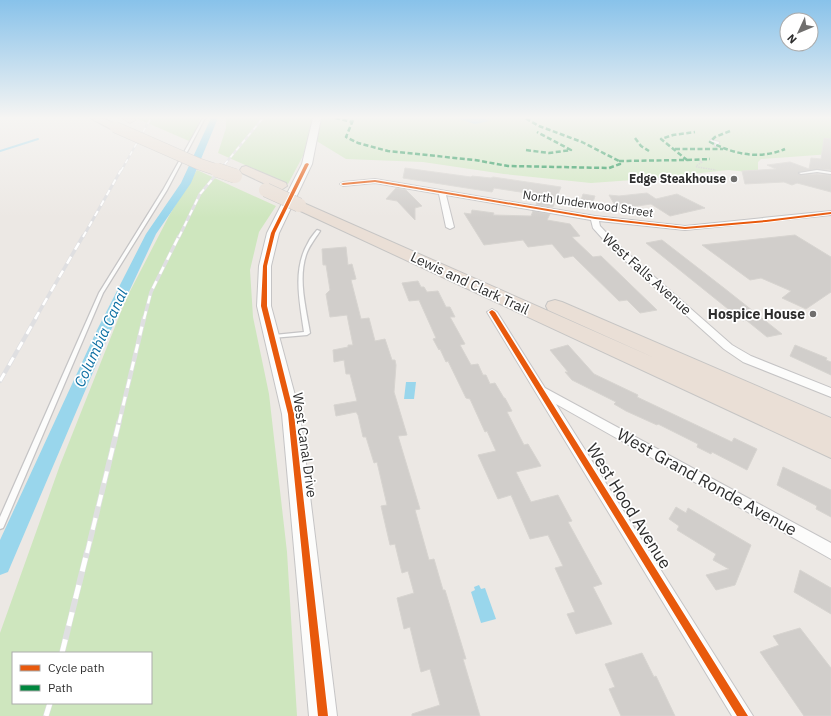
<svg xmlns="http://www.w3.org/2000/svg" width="831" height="716" font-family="'IBM Plex Sans',sans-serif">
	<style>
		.green { fill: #cee6be; fill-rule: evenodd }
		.water { fill: #99d6ec }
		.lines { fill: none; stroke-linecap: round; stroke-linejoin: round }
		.stream { stroke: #99d6ec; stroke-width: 2 }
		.canal { fill: #99d6ec; fill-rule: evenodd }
		.building { fill: #d1cecb; stroke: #d7d4d0 }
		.lane-casing { stroke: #c5c4c5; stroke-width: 2.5 }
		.street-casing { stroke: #c5c4c5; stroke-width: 2 }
		.secondary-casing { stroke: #c5c4c5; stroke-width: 2 }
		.highway-casing { stroke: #c6c5c4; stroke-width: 2 }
		.path { stroke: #c9c9c8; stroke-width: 1.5; stroke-dasharray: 1.5 1; stroke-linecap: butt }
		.lane { fill: #fcfcfb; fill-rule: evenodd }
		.street { fill: #fcfcfb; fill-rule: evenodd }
		.secondary { fill: #fcfcfb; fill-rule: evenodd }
		.highway { fill: #eadfd6; fill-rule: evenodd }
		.rail-far5-casing { stroke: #dfdfe1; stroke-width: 2.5 }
		.rail-far4-casing { stroke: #dfdfe1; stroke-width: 3 }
		.rail-far3-casing { stroke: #dfdfe1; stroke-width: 3.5 }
		.rail-far2-casing { stroke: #dfdfe1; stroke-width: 4.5 }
		.rail-far1-casing { stroke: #dfdfe1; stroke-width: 5.5 }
		.rail-casing { stroke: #dfdfe1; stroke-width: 6 }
		.rail-far5 { stroke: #fff; stroke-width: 1.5; stroke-dasharray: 4.5; stroke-linecap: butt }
		.rail-far4 { stroke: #fff; stroke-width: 2; stroke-dasharray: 6; stroke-linecap: butt }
		.rail-far3 { stroke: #fff; stroke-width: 2.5; stroke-dasharray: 8; stroke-linecap: butt }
		.rail-far2 { stroke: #fff; stroke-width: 3; stroke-dasharray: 9; stroke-linecap: butt }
		.rail-far1 { stroke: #fff; stroke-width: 4; stroke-dasharray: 12; stroke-linecap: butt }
		.rail { stroke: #fff; stroke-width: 5; stroke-dasharray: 14; stroke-linecap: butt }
		.highway-bridge-far1-casing { stroke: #c6c5c4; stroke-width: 12; stroke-linecap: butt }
		.highway-bridge-casing { stroke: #c6c5c4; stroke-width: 15; stroke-linecap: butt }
		.highway-bridge-far1 { stroke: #eadfd6; stroke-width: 11 }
		.highway-bridge { stroke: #eadfd6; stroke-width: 14 }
		.quiet { stroke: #00873e; stroke-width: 2.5; stroke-dasharray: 5 2.5; stroke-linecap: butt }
		.cycleway-casing { stroke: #fff; stroke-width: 2 }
		.cycleway { fill: #e8590c; fill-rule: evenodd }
		.poi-dot { fill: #706f6e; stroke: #fff; stroke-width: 1.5 }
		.labels { text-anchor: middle; stroke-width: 3.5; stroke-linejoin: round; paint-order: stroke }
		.far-poi-label { font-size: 12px; font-weight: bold; fill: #2e2e2e; stroke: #fff; text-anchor: end }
		.far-street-label { font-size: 12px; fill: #2e2e2e; stroke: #fff }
		.street-label { font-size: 14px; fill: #2e2e2e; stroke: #fff }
		.poi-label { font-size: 14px; font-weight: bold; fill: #2e2e2e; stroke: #fff; text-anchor: end }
		.water-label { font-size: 15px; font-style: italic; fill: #0d6fa3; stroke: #fff }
		.near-street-label { font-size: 17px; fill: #2e2e2e; stroke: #fff }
	</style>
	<rect width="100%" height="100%" fill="#ece8e4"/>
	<path class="green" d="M136 118H200L197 129 189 141Z
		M226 118H312L304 154 288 184 218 153 226 128Z
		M321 118H831V154L761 159 758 162V170L748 172 728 170 647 179 591 183 504 174 423 162 346 159 315 140Z
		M197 170 276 206 259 232 250 270 253 317 269 394 287 552 297 716H0V633L60 465 126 299 170 214ZM13 653H151V703H13Z"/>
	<path class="water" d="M455 118H485L489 121 475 124Z
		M406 382H416L414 399H404Z
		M479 585 481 589 485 588 496 619 481 623 471 592 475 590 474 587Z"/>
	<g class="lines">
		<path class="stream" d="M0 151 38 139"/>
		<path class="canal" d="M211 118H218L191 183 156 234 111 330 8 572 0 575V540L97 330 146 234 181 183Z"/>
	</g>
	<path class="building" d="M824 138 831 139V170L817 169 799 172 798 173 801 175 817 174 831 175V192L797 183 792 185 784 182 745 184 742 171 776 169 767 165 790 162 809 169 811 158 821 159Z
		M405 168 471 177 472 176 491 178 493 177 561 187 553 207 536 205 540 195 494 188 492 192 403 178Z
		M396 188 406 190 422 206 415 208V220L397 201 386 199Z
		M647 193 656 199 677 194 705 208 670 216 651 204 617 209 609 195 619 196Z
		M583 194 595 196 591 208 579 206Z
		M472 210 494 213 493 215 531 216 533 211 550 214 547 220 570 224 580 236 572 237 593 257 601 256 657 310 640 313 627 300 619 301 573 256 564 258 552 244 528 247 523 240 484 245 464 213 471 214Z
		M795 235 831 257V292L806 309 782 298 791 291 761 278 750 280 702 245Z
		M662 240 724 288 782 334 767 337 746 320 743 321 646 243Z
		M346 247 348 265 352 264 356 279 351 280 361 319 369 318 375 341 385 339 392 360H395L396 365 394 392 407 435 398 436 420 509 415 510 429 560 434 559 443 590H445L466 659H463L480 716H412V714L440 705 430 669 421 672 410 627 404 629 397 598 414 593 408 571 402 573 395 544 390 545 381 506 387 505 377 462 374 463 366 437H363L358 415 356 412 336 416 334 405 357 401 350 374H346L344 360 334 362 333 350 348 347V345H353L347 315 330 317 326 294 330 290 326 265H323L322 249Z
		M418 281 421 287H424L427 292 438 291 446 307H450L455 317H450L465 344 460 345 471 365 478 364 483 375H486L490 384 495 383 504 398H505L512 411 507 412 524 445 528 444 541 466 516 472 531 502 558 495 572 521 568 522 602 584 593 587 612 624 576 634 567 614 575 612 555 568 563 566 548 535 530 539 511 495 498 499 478 455 496 451 487 431 485 432 470 399 466 398 448 361 446 362 440 349 439 350 433 339 436 338 419 300 409 301 402 283Z
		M568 345 594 374 638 395 637 397 732 442 734 438 757 449 747 470 712 452 711 454 697 447 698 444 658 424 657 425 626 411 614 404 616 402 572 380 565 372H568L550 350Z
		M795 345 827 358 826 360 831 362V375L790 356Z
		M783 467 831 490V517L816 509 817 506 777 485Z
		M676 507 686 513 688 508 751 545 735 585 716 590 706 575 729 569 713 560 716 554 677 530 679 526 669 519Z
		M800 570 831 588V614L794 592Z
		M800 628 831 668V716H804L760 652 779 645 773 636Z
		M642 653 654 677 656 676 675 716H621L609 689 615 687 605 664Z"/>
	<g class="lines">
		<g class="lane-casing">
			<path id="lane" d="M203 118H205L167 190 103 293 4 526 3 528 0 529V517L99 293 163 190Z
				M711 140 719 142V143L717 146H715L716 143 710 142Z
				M817 170 831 172V174L817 172 801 174 799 173Z
				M317 230 320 231C315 239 309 246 306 255 298 280 306 308 310 333L307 335 272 338 271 337 274 335 304 332C300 303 292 270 308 243 310 238 314 234 317 230Z"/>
		</g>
		<g class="street-casing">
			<path id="street" d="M375 179 595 216 685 226 831 211V215L685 230 599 221 600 226 617 244 732 345 751 356 831 388V397L743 362 724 349 611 248 593 228 591 220 446 195 454 227 450 229 446 227 439 194 375 183 343 186 340 184 343 182Z
				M492 309 497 312 545 388 831 543V559L556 404 753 716H732L487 312Z"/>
		</g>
		<g class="secondary-casing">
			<path id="secondary" d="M313 118H321L312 164 279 233 271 266V306L300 414 337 716H309L282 414 257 306 259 266 267 233 302 164Z"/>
		</g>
		<g class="highway-casing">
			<path id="highway" d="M90 118H103L120 127 115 130 111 129Z
				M122 118H134L135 120 130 123Z
				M246 166 286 183 287 186 281 190 276 189 242 173 240 170 242 167Z
				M299 201 657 359 548 310 546 306 548 302 555 300 562 302 831 418V458L294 208 292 205 294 202Z"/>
		</g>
		<path class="path" d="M695 159 702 162 696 166 697 167 716 170"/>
		<use href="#lane" class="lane"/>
		<use href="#street" class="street"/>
		<use href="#secondary" class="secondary"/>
		<use href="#highway" class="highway"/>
		<g class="rail-far5-casing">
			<path id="rail-far5" d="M121 171 151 118
				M219 171 263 118"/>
		</g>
		<g class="rail-far4-casing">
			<path id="rail-far4" d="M83 237 121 170
				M179 237 200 194 220 170"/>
		</g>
		<g class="rail-far3-casing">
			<path id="rail-far3" d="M35 319 83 236
				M144 319 151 292 179 236"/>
		</g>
		<g class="rail-far2-casing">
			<path id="rail-far2" d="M0 381 36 318
				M119 423 144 318"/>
		</g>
		<g class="rail-far1-casing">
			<path id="rail-far1" d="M87 553 119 422"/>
		</g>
		<g class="rail-casing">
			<path id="rail" d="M62 653 87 552
				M46 716 50 703"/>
		</g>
		<use href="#rail-far5" class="rail-far5"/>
		<use href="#rail-far4" class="rail-far4"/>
		<use href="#rail-far3" class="rail-far3"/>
		<use href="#rail-far2" class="rail-far2"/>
		<use href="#rail-far1" class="rail-far1"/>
		<use href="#rail" class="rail"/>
		<g class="highway-bridge-far1-casing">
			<path id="highway-bridge-far1" d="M115 127 199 164 220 171"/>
		</g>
		<g class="highway-bridge-casing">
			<path id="highway-bridge" d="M217 170 235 176
				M266 190 299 205"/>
		</g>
		<use href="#highway-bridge-far1" class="highway-bridge-far1"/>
		<use href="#highway-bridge" class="highway-bridge"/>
		<path class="quiet" d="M335 118 353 122
			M353 120 346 137 358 143 388 151 475 160 508 166 609 168 620 164 619 161 582 142 539 126 525 118
			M730 131 715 137 710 142C734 154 759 160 785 149
			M635 138 641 146 649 151
			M675 149H723
			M526 150 549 153 571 150 537 132
			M687 160 710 159
			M619 161 687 160 661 139 673 135 695 132"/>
		<g class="cycleway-casing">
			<path id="cycleway" d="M307 163 309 164 275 233 267 266V306L294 414 328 716H318L288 414 261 306 263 266 271 233 305 164Z
				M375 180 595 217 685 227 766 220 831 212V214L766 222 685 229 595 219 375 182 343 185 341 184 343 183Z
				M492 310 495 312 748 716H737L489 312Z"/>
		</g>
		<use href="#cycleway" class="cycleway"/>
	</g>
	<linearGradient id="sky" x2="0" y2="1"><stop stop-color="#88c2ea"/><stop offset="0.54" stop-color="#f6f5f3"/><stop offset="1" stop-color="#f6f5f3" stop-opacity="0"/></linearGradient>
	<rect width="831" height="218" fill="url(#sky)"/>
	<g class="poi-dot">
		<circle cx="734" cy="179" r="4"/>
		<circle cx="813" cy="314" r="4"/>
	</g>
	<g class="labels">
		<g class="far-poi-label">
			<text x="726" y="183">Edge Steakhouse</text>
		</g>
		<g class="far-street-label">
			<text transform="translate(588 204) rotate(8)" y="4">North Underwood Street</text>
		</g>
		<g class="street-label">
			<text transform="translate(647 274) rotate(42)" y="5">West Falls Avenue</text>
			<text transform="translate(470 283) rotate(25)" y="5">Lewis and Clark Trail</text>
			<text transform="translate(305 445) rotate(82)" y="5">West Canal Drive</text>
		</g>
		<g class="poi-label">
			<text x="805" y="319">Hospice House</text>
		</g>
		<g class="water-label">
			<text transform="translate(101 338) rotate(-65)" y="5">Columbia Canal</text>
		</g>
		<g class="near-street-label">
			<text transform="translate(707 482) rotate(29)" y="6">West Grand Ronde Avenue</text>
			<text transform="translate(629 506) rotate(58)" y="6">West Hood Avenue</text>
		</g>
	</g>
	<rect x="12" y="652" width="140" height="52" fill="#ffffff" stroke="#ababab"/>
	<rect x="20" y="665" width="20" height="6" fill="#e8590c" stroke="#ababab"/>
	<text x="48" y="672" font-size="12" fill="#2e2e2e">Cycle path</text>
	<rect x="20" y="685" width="20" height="6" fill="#00873e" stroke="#ababab"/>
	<text x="48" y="692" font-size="12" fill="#2e2e2e">Path</text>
	<g transform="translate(799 32) rotate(226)"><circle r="19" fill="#ffffff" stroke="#ababab"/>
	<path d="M0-3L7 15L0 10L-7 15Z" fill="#706f6e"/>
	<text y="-6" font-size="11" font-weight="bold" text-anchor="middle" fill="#2e2e2e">N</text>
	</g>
</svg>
